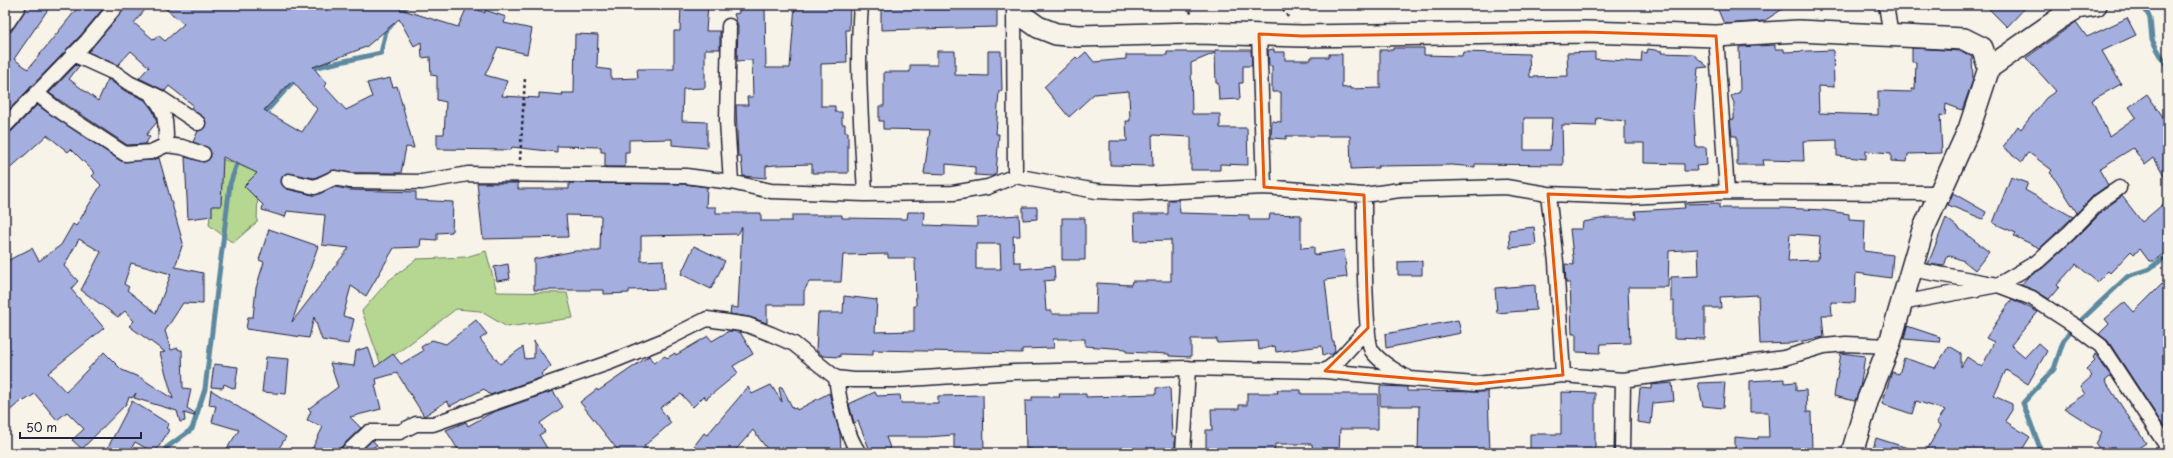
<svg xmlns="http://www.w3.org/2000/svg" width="2173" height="458" font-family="'Playpen Sans',sans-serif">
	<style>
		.green { fill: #b6d791; stroke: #6c7c66 }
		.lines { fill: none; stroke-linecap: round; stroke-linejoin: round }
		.stream { stroke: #5d89a0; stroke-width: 5 }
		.building { fill: #a4afdf; stroke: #22223b; fill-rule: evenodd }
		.street-casing { stroke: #22223b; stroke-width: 17 }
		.secondary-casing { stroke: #22223b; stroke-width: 24 }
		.path { stroke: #22223b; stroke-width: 2.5; stroke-dasharray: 3 3; stroke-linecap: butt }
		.street { stroke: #f7f3e8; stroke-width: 14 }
		.secondary { stroke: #f7f3e8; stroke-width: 21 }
		.marked { fill: none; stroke: #e8590c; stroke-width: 3; stroke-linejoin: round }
	</style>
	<rect width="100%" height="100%" fill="#f7f3e8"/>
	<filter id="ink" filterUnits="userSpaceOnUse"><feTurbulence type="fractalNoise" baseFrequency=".025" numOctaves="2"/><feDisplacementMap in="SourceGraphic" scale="8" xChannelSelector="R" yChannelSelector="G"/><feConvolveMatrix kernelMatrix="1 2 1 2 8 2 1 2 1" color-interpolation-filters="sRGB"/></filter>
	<g filter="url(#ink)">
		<path class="green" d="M216 157 263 173 258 191 257 222 233 243 209 225Z
			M486 251 497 292 567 293 573 318 507 327 480 311 456 309 381 365 362 311 388 281 417 259 466 257Z"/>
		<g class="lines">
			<path class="stream" d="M2143 5 2150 18 2152 40 2168 68
				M399 15 408 5
				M308 69 381 53 386 31 393 23
				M263 115 296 78
				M166 453V448L192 429 205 389 230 184 239 158
				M2042 453 2023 403 2054 369 2064 339 2075 326 2128 276 2149 269 2168 255"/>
		</g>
		<path class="building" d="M27 5H51L14 59 28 69 80 5H106L81 35 5 114V32H11Z
			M125 5H149L134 23 154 40 158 35 165 41 184 24 161 5H404L400 9 458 27 468 5 485 13V10L506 17 504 23 532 29 527 54 498 47 485 75 507 81 502 96 539 98V93L563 95 562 93H574L575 34 598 35 597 68 611 70V79L638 78 637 69H674V31H680L681 5H708L706 31H720V49H705V88L683 89 682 121 707 122V148L672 145V139L629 140V152H625V167H605V152H601V147L557 146V152L512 147 511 150 437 149V134H444L446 102 437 100V76L431 75 430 57 422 58 421 42 414 46 399 19 366 47 313 67 327 84 324 86 346 110 372 97 367 83 390 78 393 87 397 86 414 148 406 147 401 173H352L335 170 314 178 287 173 283 176 281 183 287 189 313 195 335 187 351 190 416 192V200L453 202 452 232 437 233V240L421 239 420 247 394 248 366 296 351 286 343 316 354 319 348 344 322 340 314 317 309 338 246 329 248 317H253L256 288 264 262 259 260 269 229 318 246 292 322 349 248 322 245 325 215 287 211 285 217 262 210 263 205 244 186 257 173 223 157 221 206H212V216L188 219 185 157 204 162 211 157 209 148 193 142 198 131 205 127V119L191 108 193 105 169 86 165 91 139 78 149 67 131 51 118 65 88 52 124 10ZM292 81 317 109 302 132 264 110Z
			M739 5H765L766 68H790L795 5H850L849 30H846L847 63 821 64V106H835V112H842V124H845V132H848V173H812V164L776 165 766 166V178L743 176 741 157H738L736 105H748L747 97H753L752 60 737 61 738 26 734 14 739 13Z
			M914 5V9H957V5H997V27L881 30V6Z
			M1716 5H1789L1764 21 1724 24Z
			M1985 5H2028L2007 27Z
			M2127 18 2136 35 2102 51 2121 84 2092 100 2109 136 2136 117 2129 107 2147 94 2168 124 2164 129 2168 137V182L2154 158 2145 165 2133 148 2099 169 2108 185 2094 195 2077 213 2055 178 2050 173 2052 170 2028 152 2022 162 2003 147 2018 126 2021 129 2046 98 2056 91 2026 58 2076 22 2087 37Z
			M1775 45V49H1784V52L1833 50 1834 87 1818 86 1819 113 1878 115V91L1912 92V89H1915L1916 62H1912V48L1961 51 1972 57 1973 80 1962 110 1946 104 1945 116 1940 115 1942 153 1908 154 1907 162 1891 161V153L1866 151V159L1837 156V140L1803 141 1804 161 1763 160 1764 165H1737V136H1732L1730 120 1734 119V103L1731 96 1740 92 1739 47Z
			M1393 48H1424V55L1462 56 1463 52 1529 54 1530 77 1568 76 1567 53 1595 52V59L1641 62 1642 52 1647 53 1648 49 1662 51 1661 53 1693 54 1708 67 1698 68 1694 116 1696 147H1706L1707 165 1696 166 1697 171H1684V164L1644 163V143H1625V121L1597 118 1596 126 1562 125 1563 165 1475 164V167L1452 165 1378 166V168L1351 169 1350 136H1286V139L1271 138 1272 121 1281 122V92H1272V66H1269L1268 50 1274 49V52H1285V60H1311V57H1329V54H1342V88L1350 87V89L1380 88V50H1393ZM1524 118H1552L1550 150H1524Z
			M1215 50H1251L1252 66H1243V83H1239L1240 99 1219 100 1218 83H1216L1215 53 1191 63 1192 114H1220V128H1247L1248 165 1220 164V170H1191V137L1152 135 1153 166 1110 165V141H1127L1126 121H1130L1129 91 1094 94 1069 117 1044 87 1076 57 1078 59 1086 52 1094 62 1126 59V55H1167V52H1215Z
			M937 51H955V75L988 76V51H1001L1002 91H999L996 134H999L996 174 992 176 975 175V167L946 164V174L924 173 930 130 883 129V121H879V106H884V72H910V65H937Z
			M76 65 79 66 69 79 98 101 108 79 125 91 145 100 153 111 157 122 146 135 150 137 145 144 127 145 49 93Z
			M37 105 121 161 152 160 159 158 183 243 175 267 203 273V304L183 303 165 331 171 350 178 348 179 350H182L183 388 191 389 187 408 195 413 194 416 184 413 185 421 180 422 177 411 134 398 136 393 132 398 129 397 126 404 82 449 72 440 84 429 67 412 57 420 35 394 24 401 23 399 5 415V262L32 248 39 261 61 245 73 224 76 226 101 185 92 176 95 173 71 149 68 152 47 135 5 173V134L11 132ZM79 239 101 252 81 290 118 317 125 311 134 321 129 326 165 352 160 353 173 399 141 378 122 370 104 352 66 392 48 373 104 328 71 289 78 281 64 266ZM131 263 171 274 156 313 127 290 129 287 124 284Z
			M2011 177 2028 183 2025 190 2073 217 2040 248 2014 236 2016 233 1993 223Z
			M477 183H518V189H569V183L685 184 707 187 706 207H716V213H761V221H792V215H842V218L907 219 908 212H925L924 225 977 227V218L1019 215 1020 236H1013L1014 262H1021V269L1054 266 1055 280 1044 281 1046 311H1052V314H1096L1097 283 1131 285 1132 281H1171V240L1135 241 1134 214H1168V200H1179L1180 213 1249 215V220H1269L1270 214 1301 215V248L1314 247V255L1344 250 1347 277 1325 280 1332 341H1334L1335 351 1333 354 1323 355 1322 346 1276 352 1275 346 1259 350 1258 341 1217 343V339H1191V357L1169 356V354L1126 352V349L1085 346V339H1053L1054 348 1022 349V353L873 350V355L840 354V357L823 356 816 350 818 313H843L844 296 877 300 875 332 914 331V306H916L915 258H888V254L843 255 841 282H809L804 291V305H767V323L749 317 730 314 731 307 738 308 742 227 738 234 641 236V261L663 260 664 289 629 290V293L604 294V290H534V259L575 251H600L601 216 566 215 568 237 483 239ZM976 244H1000L1001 269H976Z
			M1953 193 1986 212 1983 219 1948 205Z
			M2122 196 2142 222 2168 200V250L2154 261H2149L2140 249 2134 254 2131 251 2110 273 2108 271 2097 282 2076 264 2057 285 2059 287 2049 299 2036 291 2021 285 2027 278 2043 268 2075 239 2106 208Z
			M1719 203V208H1783L1823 210 1849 214V219L1865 220 1864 251 1893 255 1891 278 1856 273 1855 303 1831 302 1832 315H1822L1824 337 1792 343 1760 344 1758 295 1720 297 1721 308H1705V339L1674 338V301H1671V277L1699 276 1698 249 1669 251 1668 287H1628L1630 343 1601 344 1600 353 1576 352V334H1572L1570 283H1566L1565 264 1574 265 1570 229H1582L1583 222 1606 218H1636L1635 211 1685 208 1684 204ZM1790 234 1820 236 1818 260 1788 261Z
			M1023 207H1037V219L1023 220Z
			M1062 218H1085V260H1062Z
			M1946 218 1989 252 1975 270 1964 261 1948 255 1944 266 1928 264Z
			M1534 227 1536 245 1510 248 1509 230Z
			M694 246 725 261 711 289 681 274Z
			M1422 261V275H1398V262Z
			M508 264 510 279 497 281 494 267Z
			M2168 278V433L2108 341 2099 334 2109 324 2105 319 2125 302 2134 312Z
			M1535 285 1536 310 1497 313 1495 288Z
			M2012 299 2038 312 2011 345 2025 357 2038 343 2047 351 2028 384 2006 370 1994 396 2012 404V410L2005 421 2030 437 2020 453H1925L1941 425 1937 422 1945 410 1916 401 1912 414 1882 404 1892 372 1899 374 1904 358 1935 368 1949 346 1961 353V367L1967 357 1982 367 1994 342 1986 338Z
			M476 320 487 334 480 339 500 364 523 347 525 359 534 358V341L551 366 541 374 543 377 490 395 484 389 450 406 447 401 424 416 397 373 376 379 377 384 375 385 381 409 350 417 361 428 341 447 339 453H310L323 427 307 420 311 411 308 409 338 387 330 363 354 366 356 351 368 347 375 367 393 354 401 364 423 351 421 347 432 340 446 344Z
			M1458 320 1461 333 1386 348 1385 334Z
			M1907 326 1940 337 1939 342 1904 339Z
			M729 331 740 332 753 354 733 366 738 373 706 399 704 396 693 407 681 394 660 408 671 423 644 446 650 453H620L580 402 597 389 598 391 649 356 654 363 665 356 667 358 675 353 676 355 708 336 712 341Z
			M1841 353 1865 356 1860 388 1855 401 1834 396Z
			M2095 354 2111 376 2105 381 2146 443 2131 453H2102L2096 444 2102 432 2064 408 2085 394 2080 387 2092 376 2086 369 2095 360 2093 358Z
			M266 357 289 359 286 394 262 392Z
			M214 364 238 367 235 389 224 384 223 388 211 387Z
			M1784 379V383L1796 382V391L1806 390 1807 412H1811L1812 450 1779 453 1735 452V437L1758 439V437H1769L1768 412H1750V381Z
			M1725 382 1723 408 1703 406 1698 383Z
			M1672 383 1674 401 1653 403 1651 424 1637 422 1640 388 1651 389V385Z
			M771 385 782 402 779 388 782 387 793 409 796 408 797 410 829 393 840 434 841 450 770 453 753 430 733 453H689L704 433 707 435 748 387 752 394Z
			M1380 386 1407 387V391L1488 392 1490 453H1418L1419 406H1380Z
			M1170 387 1172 436H1175V453H1032V449H1026L1025 401H1032V397H1060L1059 394H1086V397L1121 396V395L1156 394V388Z
			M211 390 286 437 276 453H264L254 447 250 453H224L239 430 212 422 216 406 209 405Z
			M1277 390H1301V394H1378V429H1340L1339 453H1313L1312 444H1275L1274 453H1206V430H1212L1211 409H1239V405H1247V393H1278Z
			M553 391 563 407 540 423 545 432 539 435 550 453H460L446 430 466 422 468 426 491 413Z
			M875 392 877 396 900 395 901 403H938V396L983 395 984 453H954V435L927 437H886L892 453H871L858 421 854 423 849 404Z
			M1561 392 1595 393V453H1530V434H1561Z
			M132 401 169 424 166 428 169 430 155 453 135 442 129 453H105Z
			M1876 438 1914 450V453H1872Z
			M372 440 377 445 364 453H359Z"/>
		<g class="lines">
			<g class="street-casing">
				<path id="street" d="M861 5C856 68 862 131 865 194
					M1014 5 1015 176
					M1886 5 1891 36
					M729 26 727 121 731 182
					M1259 34 1264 187
					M1716 36 1727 192
					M73 54 115 73 129 83 159 97 198 123
					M36 93 55 108 125 154 151 152 166 145 182 147 203 154
					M152 96C167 109 166 127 166 145
					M5 126 87 41 117 5
					M289 181 315 187 334 178 351 181 422 182 468 174 686 176 731 182 771 191 865 194 953 193 988 187 1015 176 1096 191 1140 193 1264 187 1364 195 1400 190 1506 187 1548 194 1629 197 1727 192 1940 193
					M1548 194 1556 262 1563 375
					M1364 195C1364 218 1364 339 1372 351 1380 362 1394 370 1406 377
					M1911 269 1998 285 2032 298 2075 326 2101 346 2168 448
					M1901 303 1998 285 2037 262 2069 233 2100 201 2119 188
					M1325 371 1337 362 1368 328
					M836 378C839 400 846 435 859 453
					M347 453 369 432H400L416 424H433L608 363 665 340 707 319 748 325 771 334 794 344 836 378 854 380H894L1014 372 1188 368 1325 371 1409 379 1476 384 1563 375 1623 380 1784 358 1824 346 1846 344 1889 346
					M1183 453 1188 368
					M1622 453 1623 380"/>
			</g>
			<g class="secondary-casing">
				<path id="secondary" d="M1016 5 1024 17 1038 27 1056 34 1078 36 1197 33 1302 36 1585 32 1716 36 1798 31 1964 39 1982 48 1989 68
					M5 20 15 5
					M1852 453 1868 399 1889 346 1923 230 1969 129 1989 68 2060 18 2077 8 2096 5"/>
			</g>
			<path class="path" d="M1188 5 1192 16
				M1279 5 1289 18
				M520 160 525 78"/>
			<use href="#street" class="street"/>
			<use href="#secondary" class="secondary"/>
		</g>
	</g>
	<path class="marked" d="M1585 32 1716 36 1727 192 1629 197 1548 194 1563 375 1476 384 1325 371 1368 328 1364 195 1264 187 1259 34 1302 36Z"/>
	<rect width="2173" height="458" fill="none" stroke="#f7f3e8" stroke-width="20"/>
	<rect x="10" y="10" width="2153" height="438" fill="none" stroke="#22223b" stroke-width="1.5" filter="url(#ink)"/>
	<path d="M20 432v6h121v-6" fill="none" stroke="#22223b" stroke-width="2"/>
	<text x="26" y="432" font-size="12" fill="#22223b" stroke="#f7f3e8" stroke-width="3" paint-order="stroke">50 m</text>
</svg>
